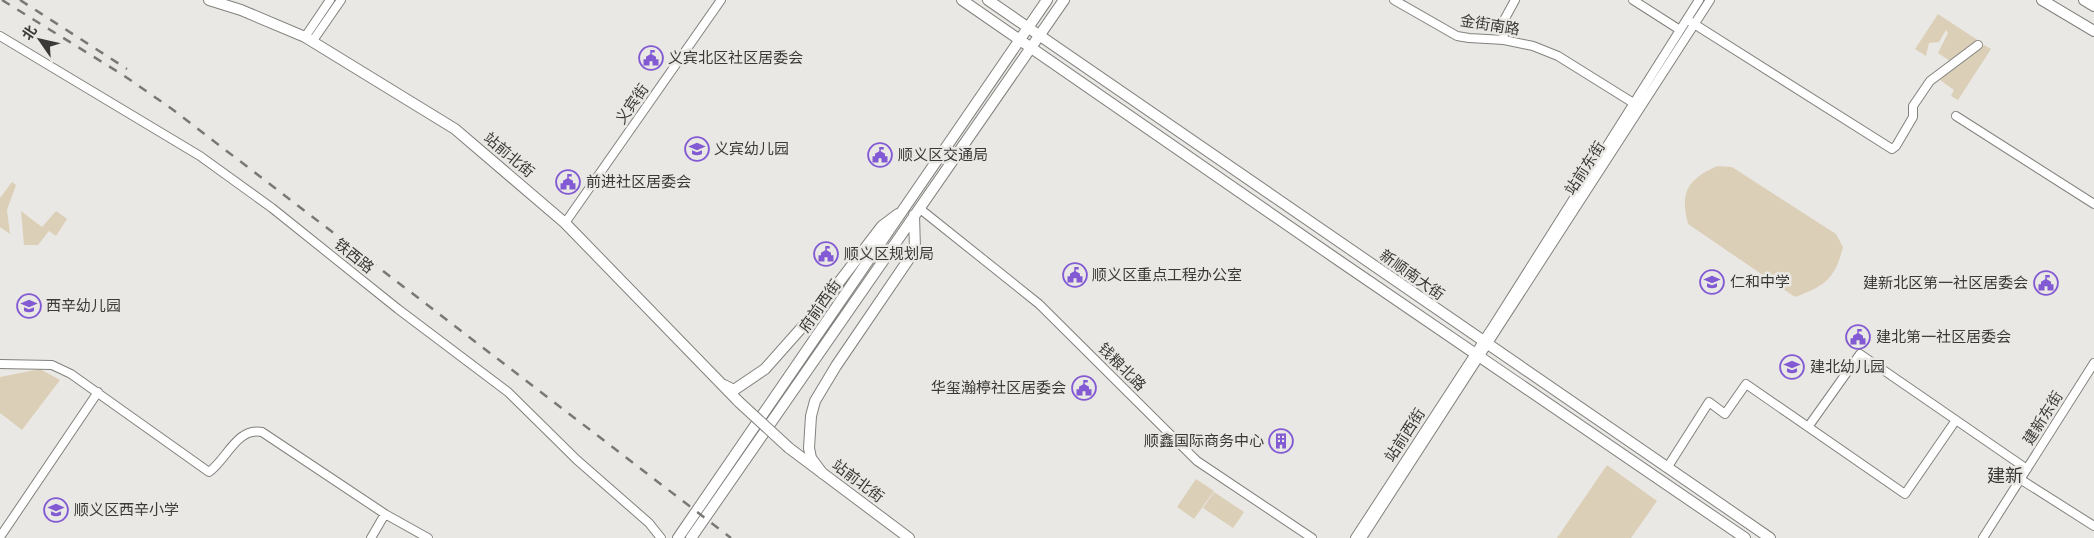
<svg xmlns="http://www.w3.org/2000/svg" width="2094" height="538" font-family="Lato,'Noto Sans SC',sans-serif">
	<style>
		.green { fill: #dbcfb7 }
		.lines { fill: none; stroke-linecap: round; stroke-linejoin: round }
		.minor-casing { stroke: #82817d; stroke-width: 10 }
		.major-casing { stroke: #82817d; stroke-width: 12 }
		.minor { stroke: #fff; stroke-width: 8 }
		.major { stroke: #fff; stroke-width: 10 }
		.rail { stroke: #7a7876; stroke-width: 2.5; stroke-dasharray: 9 9; stroke-linecap: butt }
		.major-bridge-casing { stroke: #82817d; stroke-width: 12; stroke-linecap: butt }
		.major-bridge { stroke: #fff; stroke-width: 10 }
		.labels { text-anchor: middle; stroke-width: 5; stroke-linejoin: round; paint-order: stroke }
		.street-label { font-size: 15px; fill: #3a3937; stroke: #eae8e4 }
		.poi-label { font-size: 15px; fill: #3a3937; stroke: #eae8e4; text-anchor: start }
		.quarter-label { font-size: 18px; fill: #3a3937; stroke: #eae8e4 }
	</style>
	<rect width="100%" height="100%" fill="#eae8e4"/>
	<path class="green" d="M1938 14 1979 41 1950 61 1938 53 1948 33 1946 30 1939 42 1929 43 1926 56 1915 49Z
		M1984 45 1991 49 1958 100 1951 96 1954 90 1940 80 1952 67Z
		M1717 166 1732 167 1836 234 1843 247C1835 279 1825 286 1795 297L1688 224C1680 192 1687 180 1717 166Z
		M12 182 16 185 7 210 10 234 0 227V198Z
		M21 211 42 227 56 211 67 219 56 236 49 231 38 245H24Z
		M40 369 60 380 22 430 0 413V377Z
		M1607 465 1657 501 1631 538H1557Z
		M1196 479 1214 491 1194 519 1177 507Z
		M1214 492 1244 512 1233 528 1203 508Z"/>
	<g class="lines">
		<g class="minor-casing">
			<path id="minor" d="M1394 0 1457 36 1469 38 1504 40 1533 46 1558 56 1635 104
				M1633 0 1680 30
				M1691 22 1892 149 1896 146 1913 117V106L1930 81 1978 45
				M0 36 200 156 272 208 398 309 508 392 577 460 649 523 661 538
				M305 37 330 0
				M1504 40 1503 22 1515 0
				M312 42 341 0
				M1956 116 2094 204
				M919 208 1039 304 1197 461 1312 538
				M565 223 721 0
				M0 364 52 365 71 374 209 472C227 459 237 427 262 432L385 514
				M1808 427 1860 354 2027 469
				M1667 468 1709 402 1725 414 1746 384 1905 494 1956 420
				M2020 479 2094 526
				M0 537 98 392
				M371 538 385 514 428 538
				M1355 538 1495 323 1699 0
				M1362 538 1710 0
				M1983 538 2094 363"/>
		</g>
		<g class="major-casing">
			<path id="major" d="M209 0 241 10 305 37 455 129 565 223 739 402
				M962 0 1338 260 1745 538
				M988 0 1770 538
				M2042 0 2094 31
				M2084 0 2094 6
				M724 385 734 390 765 369 820 307 882 226 898 214
				M789 448 909 538
				M823 474 811 458 809 448 811 416 815 401 836 366 915 250 914 215
				M678 538 1047 0
				M691 538 1064 0"/>
		</g>
		<use href="#minor" class="minor"/>
		<use href="#major" class="major"/>
		<path class="rail" d="M2 0 123 75 172 109 731 538
			M20 0 127 69"/>
		<g class="major-bridge-casing">
			<path id="major-bridge" d="M739 402 789 448"/>
		</g>
		<use href="#major-bridge" class="major-bridge"/>
	</g>
	<defs>
		<g id="civic-ring" transform="scale(1.25)"><circle r="9.5" fill="#eae8e4" stroke="#825ad3" stroke-width="1.5"/><path d="M-.6-6.5H3V-4.5H.6V-3L4-1V1h2V6H-6V1h2V-1L-.6-3ZM-1.2 2.5V6h2.4V2.5Z" fill="#825ad3"/></g>
		<g id="school-ring" transform="scale(1.25)"><circle r="9.5" fill="#eae8e4" stroke="#825ad3" stroke-width="1.5"/><path d="M0-5L7-2L0 1L-7-2ZM-4 1L0 2.5L4 1V4Q0 6-4 4Z" fill="#825ad3"/></g>
		<g id="building-ring" transform="scale(1.25)"><circle r="9.5" fill="#eae8e4" stroke="#825ad3" stroke-width="1.5"/><path d="M-4-6H4V6H1V3H-1V6H-4ZM-2.5-4.3h1.7v1.8h-1.7ZM.8-4.3h1.7v1.8H.8ZM-2.5-1h1.7V.8h-1.7ZM.8-1h1.7V.8H.8Z" fill="#825ad3"/></g>
	</defs>
	<g fill-rule="evenodd">
		<use href="#civic-ring" x="651" y="58"/>
		<use href="#school-ring" x="697" y="149"/>
		<use href="#civic-ring" x="880" y="155"/>
		<use href="#civic-ring" x="568" y="182"/>
		<use href="#civic-ring" x="826" y="254"/>
		<use href="#civic-ring" x="1075" y="275"/>
		<use href="#school-ring" x="1712" y="282"/>
		<use href="#civic-ring" x="2046" y="283"/>
		<use href="#school-ring" x="29" y="306"/>
		<use href="#civic-ring" x="1858" y="337"/>
		<use href="#school-ring" x="1792" y="367"/>
		<use href="#civic-ring" x="1084" y="388"/>
		<use href="#building-ring" x="1281" y="441"/>
		<use href="#school-ring" x="56" y="510"/>
	</g>
	<g class="labels">
		<g class="street-label">
			<text transform="translate(1490 25) rotate(9)" y="5">金街南路</text>
			<text transform="translate(632 104) rotate(-55)" y="5">义宾街</text>
			<text transform="translate(509 155) rotate(40)" y="5">站前北街</text>
			<text transform="translate(1585 168) rotate(-57)" y="5">站前东街</text>
			<text transform="translate(354 256) rotate(39)" y="5">铁西路</text>
			<text transform="translate(1412 275) rotate(35)" y="5">新顺南大街</text>
			<text transform="translate(820 306) rotate(-55)" y="5">府前西街</text>
			<text transform="translate(1122 367) rotate(45)" y="5">钱粮北路</text>
			<text transform="translate(2043 418) rotate(-58)" y="5">建新东街</text>
			<text transform="translate(1405 435) rotate(-57)" y="5">站前西街</text>
			<text transform="translate(858 481) rotate(37)" y="5">站前北街</text>
		</g>
		<g class="poi-label">
			<text x="668" y="63">义宾北区社区居委会</text>
			<text x="714" y="154">义宾幼儿园</text>
			<text x="898" y="160">顺义区交通局</text>
			<text x="586" y="187">前进社区居委会</text>
			<text x="844" y="259">顺义区规划局</text>
			<text x="1092" y="280">顺义区重点工程办公室</text>
			<text x="1730" y="287">仁和中学</text>
			<text x="2028" y="288" text-anchor="end">建新北区第一社区居委会</text>
			<text x="46" y="311">西辛幼儿园</text>
			<text x="1876" y="342">建北第一社区居委会</text>
			<text x="1810" y="372">建北幼儿园</text>
			<text x="1066" y="393" text-anchor="end">华玺瀚楟社区居委会</text>
			<text x="1264" y="446" text-anchor="end">顺鑫国际商务中心</text>
			<text x="74" y="515">顺义区西辛小学</text>
		</g>
		<g class="quarter-label">
			<text x="2005" y="482">建新</text>
		</g>
	</g>
	<g transform="translate(40 40) rotate(304)" stroke="#eae8e4" stroke-width="4" paint-order="stroke">
	<path d="M0-4L9 19L0 12L-9 19Z" fill="#3a3937"/>
	<text y="-8" font-size="14" font-weight="bold" text-anchor="middle" fill="#3a3937">北</text>
	</g>
</svg>
